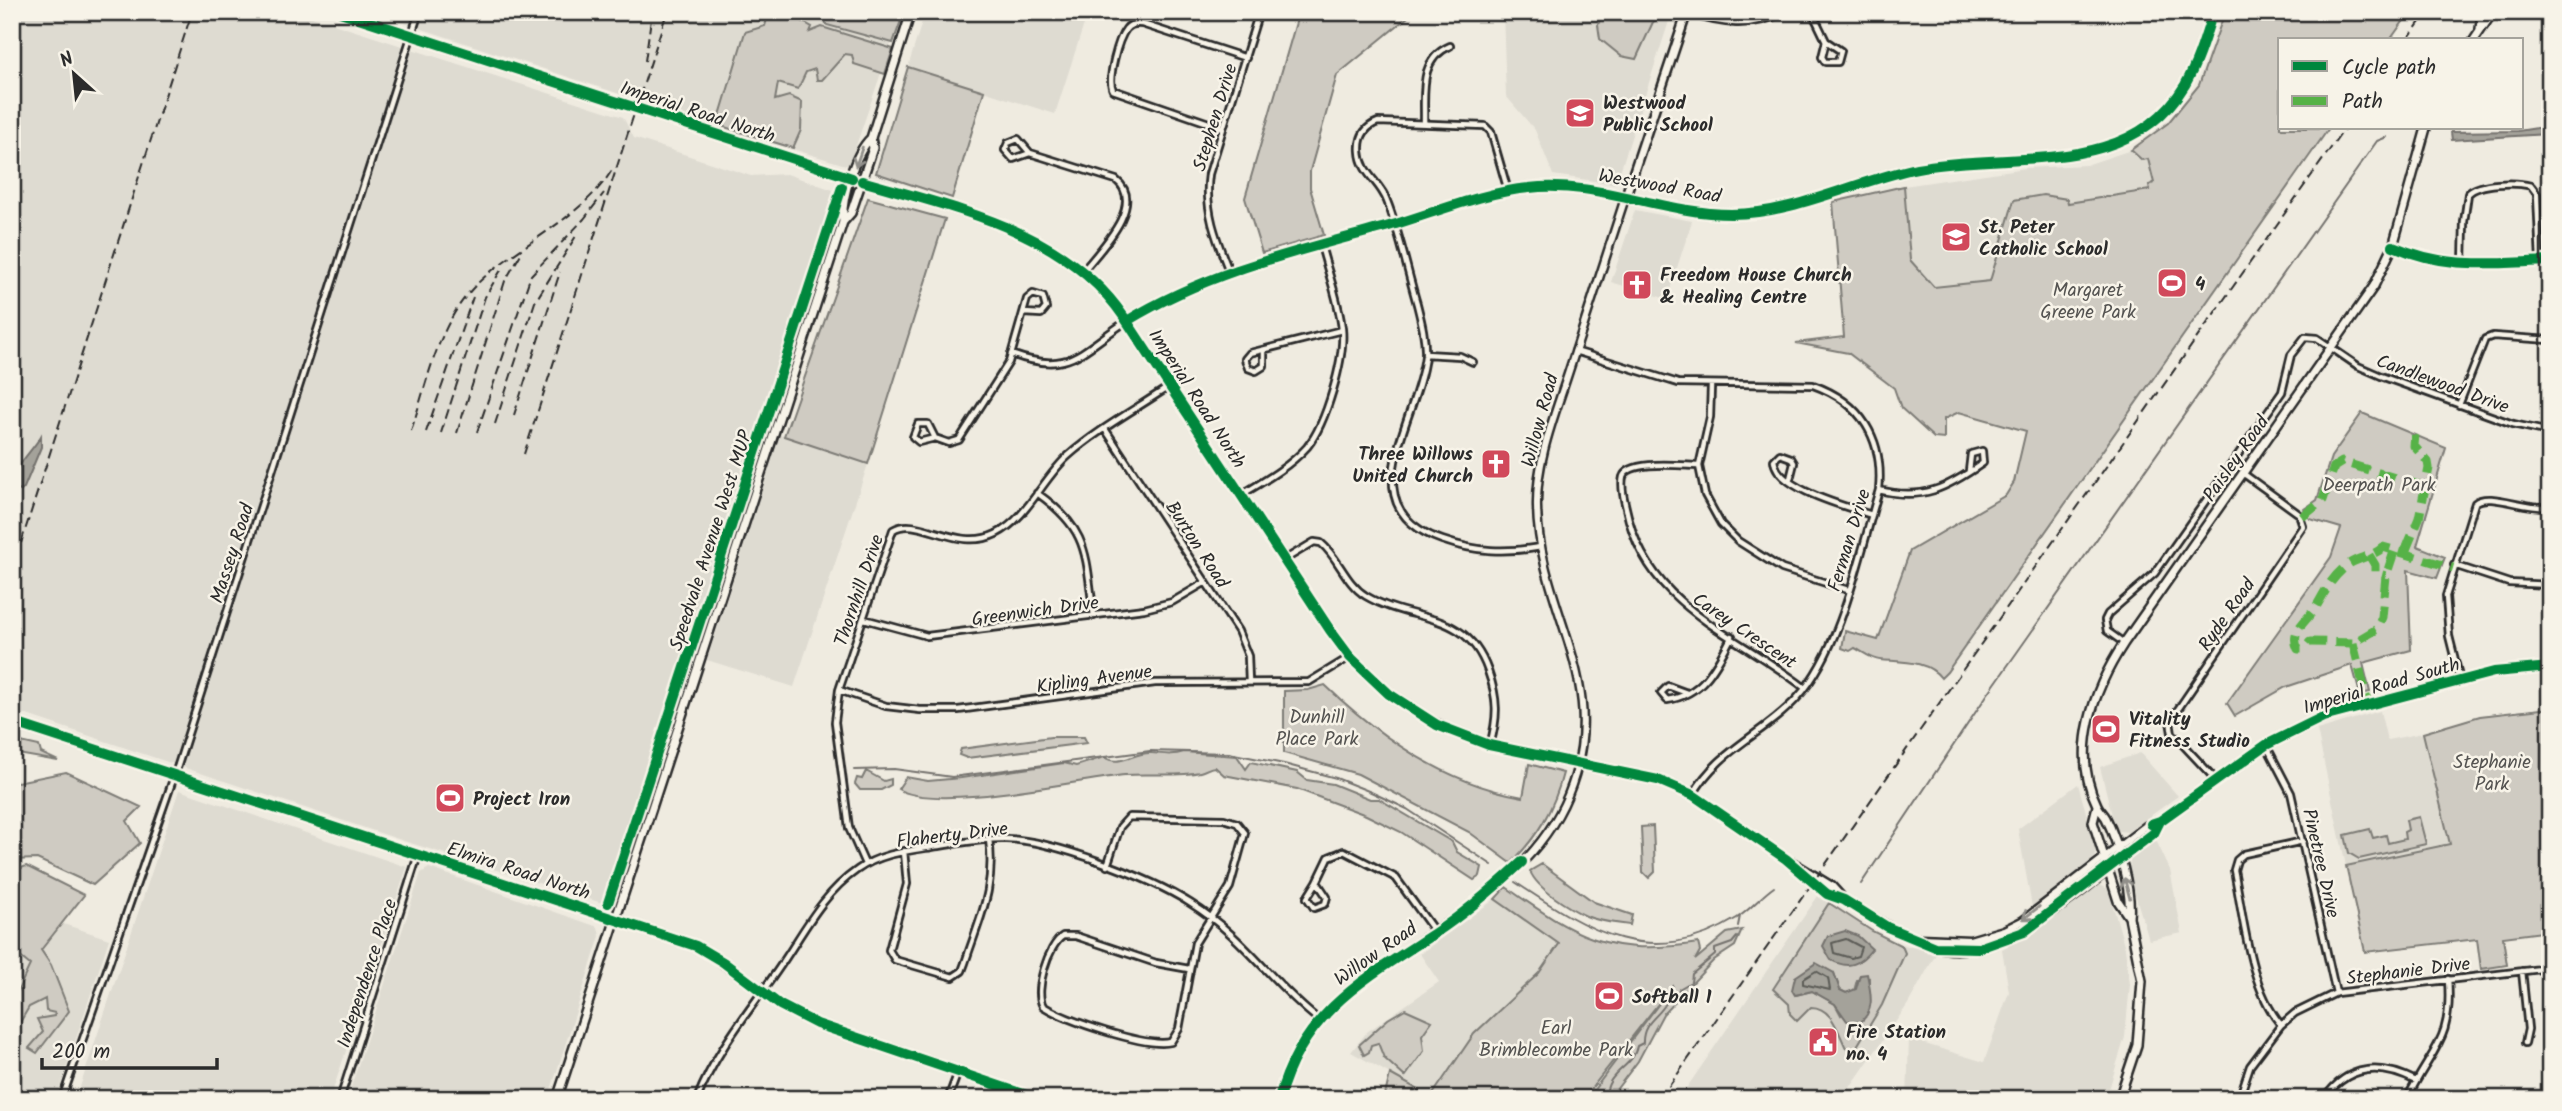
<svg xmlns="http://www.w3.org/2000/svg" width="2562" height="1111" font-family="Kalam,sans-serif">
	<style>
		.built { fill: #dedbd1 }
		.green { fill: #cfcbc2; stroke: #7d7b76; stroke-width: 2; fill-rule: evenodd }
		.water { fill: #a4a29a; stroke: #74726e; stroke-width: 2 }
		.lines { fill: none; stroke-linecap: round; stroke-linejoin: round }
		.shore { stroke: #5b5b57; stroke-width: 2 }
		.stream { stroke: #74726e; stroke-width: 2 }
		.minor-casing { stroke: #2b2b2b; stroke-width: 10 }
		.tertiary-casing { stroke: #2b2b2b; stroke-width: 11 }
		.secondary-casing { stroke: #2b2b2b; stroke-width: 12 }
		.minor { stroke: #f7f3e8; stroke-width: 4.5 }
		.tertiary { stroke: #f7f3e8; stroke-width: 6 }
		.secondary { stroke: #f7f3e8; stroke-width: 7 }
		.rail { stroke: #2b2b2b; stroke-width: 2; stroke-dasharray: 10 5; stroke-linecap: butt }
		.quiet { stroke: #56b246; stroke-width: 9; stroke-dasharray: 18 9; stroke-linecap: butt }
		.cycleway-casing { stroke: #f7f3e8; stroke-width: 15 }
		.cycleway { stroke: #00873e; stroke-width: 10 }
		.oneway { stroke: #918f8a }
		.labels { text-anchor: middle; stroke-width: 5; stroke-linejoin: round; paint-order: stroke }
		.poi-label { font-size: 19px; font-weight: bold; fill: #2b2b2b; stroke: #f7f3e8; text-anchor: start }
		.street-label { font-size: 19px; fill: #2b2b2b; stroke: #f7f3e8 }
		.park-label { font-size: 19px; fill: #545351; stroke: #f7f3e8 }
	</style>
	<rect width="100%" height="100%" fill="#efebe0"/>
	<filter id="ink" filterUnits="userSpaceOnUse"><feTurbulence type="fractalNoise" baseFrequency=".0143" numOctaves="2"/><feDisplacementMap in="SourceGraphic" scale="14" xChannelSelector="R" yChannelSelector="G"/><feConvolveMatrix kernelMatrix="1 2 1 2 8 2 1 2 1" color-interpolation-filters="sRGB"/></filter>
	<g filter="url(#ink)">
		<path class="built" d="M12 12H296L623 117 634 138 751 176 787 174 833 190 835 199 780 368 764 431 610 901 602 903 404 841 12 710Z
			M371 12H902L849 166 732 131Z
			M925 12H1088L1055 114 908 67Z
			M1503 12H1672L1616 184 1553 175 1535 130 1506 96Z
			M2131 150 2142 160 2148 159 2154 183 2150 190 2067 203V199L2043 195 2014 200 1990 281 1934 287 1910 260 1904 186 2026 168 2086 165Z
			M1635 210 1692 221 1667 299 1611 282Z
			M780 435 868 464 794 687 707 660Z
			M2380 711 2387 740 2423 733 2451 844 2346 866 2317 730Z
			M2140 753 2178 796 2128 832 2118 831 2115 827 2100 767Z
			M2078 784 2096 848 2095 855 2092 861 2032 907 2018 829Z
			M179 790 407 867 330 1099H76Z
			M2156 840 2170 870 2182 933 2149 940 2128 871 2131 857Z
			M429 868 598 927 600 936 548 1099H347L421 873Z
			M2100 885 2108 889 2125 948 2130 984 2125 1037 2106 1099H1907L1909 1039 1984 1062 2009 992 2002 949 2039 930 2071 903Z
			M1818 896 1887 940 1936 954 1908 1004 1842 1099H1679Z
			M1495 899 1559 944 1539 973 1474 1034 1431 1097 1351 1052 1367 1032 1439 982 1420 954Z
			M12 907 109 939 56 1099H12Z"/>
		<path class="green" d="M769 12H904L893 43 827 25 822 17 813 21 806 13 800 14V20L812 27 810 32 822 27 893 49 885 74 854 64 852 55 845 54 822 80H817L815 69 806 72 798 89 778 83 775 100 789 96 802 102 801 130 793 148 721 126 718 122 745 32 765 26Z
			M1299 12H1414L1337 75 1310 171V188L1324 235 1262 253 1245 198Z
			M1603 12H1655L1656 20 1653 22 1636 59 1621 56 1600 39 1598 25Z
			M2225 12H2410L2390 40H2280V128H2329L1947 672 1941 678C1928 660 1900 662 1880 660 1871 659 1863 652 1855 648L1850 651 1842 648 1845 631 1878 640 1910 551 2006 495 2014 482 2026 431 1959 412 1944 419V439L1934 438 1901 408 1894 388 1848 353 1796 343 1844 337 1833 202 1904 186 1910 260 1934 287 1990 281 2014 200 2043 195 2067 199 2068 203 2150 190 2149 185 2154 183 2148 159 2142 160 2131 150 2168 123 2199 85Z
			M908 67 984 91 952 198 876 173Z
			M868 198 945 219 868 464 784 436Z
			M2362 413 2446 448 2417 546 2445 557 2437 578 2408 570 2411 650 2363 663 2370 692 2360 694 2352 665 2286 687 2235 716 2227 703 2331 557 2341 528 2310 519 2304 509 2317 500 2331 457Z
			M1325 685C1379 737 1447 784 1523 797L1529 764 1563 773C1554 809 1538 836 1511 863L1469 832 1358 774 1284 753V691L1308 690Z
			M2550 708V931L2503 937 2507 965 2481 969 2477 939 2365 952 2346 866 2450 844 2423 733 2480 716Z
			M1051 737H1084L1087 743 967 758 959 755 961 749Z
			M12 740 39 746 41 753 58 761 12 753Z
			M1184 752 1237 756 1246 769 1251 762 1297 772 1307 780 1333 784 1370 799H1379L1452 842 1457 852 1482 867 1480 876 1474 880 1401 832 1366 815 1297 789 1224 775 1215 767C1209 767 1206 771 1200 772 1177 777 1150 773 1125 775 1078 780 935 812 898 789L906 777 928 781 961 778 1064 763 1076 766 1104 757C1121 768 1134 751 1152 753 1164 754 1171 756 1184 752Z
			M866 771 884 781 891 779V785L881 790H860L855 784 857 778 862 779Z
			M66 772 141 807 127 821 140 843 93 885 37 859 12 860V783Z
			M2419 817 2426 844 2359 859 2349 853 2345 835 2370 829 2373 838 2386 835 2388 843 2405 839 2404 832 2408 830 2406 820Z
			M1653 826 1655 872 1649 878 1643 872 1641 827Z
			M1542 864 1594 902 1632 915 1630 925C1617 923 1599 922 1586 916 1569 908 1537 889 1530 871Z
			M26 866 84 895 41 950 51 965 69 1011 37 1053 29 1048 43 1032 37 1019 54 1016 55 1013 46 1011 45 999 29 1007 12 1036V1003L30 965 12 950V872Z
			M1506 887C1576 937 1609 957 1698 943L1700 951 1695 960 1727 933 1742 930 1735 946 1714 960 1663 1014 1638 1061 1609 1099H1587L1673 985 1583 1099H1435L1431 1097 1474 1034 1539 973 1559 944 1495 899Z
			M1829 903 1872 931 1902 946 1905 953 1882 1005 1854 1051 1846 1048C1838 1032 1832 1007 1811 1007L1797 1021 1790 1014 1789 1004 1773 989ZM1834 973 1840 990 1846 993 1854 991 1857 980 1869 978V985L1841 1015 1835 1004 1812 991 1796 995Z
			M1405 1009 1432 1021 1422 1035 1424 1051 1405 1077 1384 1058 1378 1043 1371 1045 1369 1052 1364 1055 1359 1045 1388 1019Z
			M1390 1074 1419 1090 1406 1099H1384Z"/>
		<path class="water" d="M2550 126 2547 134 2452 140 2451 132 2518 131Z
			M41 436V447L24 488 21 491 12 488C12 467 31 453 41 436Z
			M1845 931 1858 936 1872 949C1860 964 1849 970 1831 960L1823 946 1828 936Z
			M1816 963 1834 973 1840 990 1846 993 1856 989 1860 975 1867 974C1871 993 1876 1012 1858 1024L1847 1021 1835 1004 1812 991 1795 995 1792 990 1795 977Z"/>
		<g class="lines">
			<path class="shore" d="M1846 939 1861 947 1858 956 1851 958 1834 953 1832 943Z
				M1816 971 1828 978 1830 990 1803 984V979Z"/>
			<path class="stream" d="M854 770 894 769 952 777 1150 751 1229 753 1284 764 1336 778 1371 792 1407 809 1492 865
				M1515 882C1588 931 1651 971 1737 918 1751 909 1761 896 1774 887
				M1861 884 1987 695 2377 141 2387 137
				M1738 926 1740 916
				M1606 1099C1605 1071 1633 1069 1637 1046L1643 1043C1642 1021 1661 1016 1667 1001L1676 997 1679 989 1691 982 1692 974 1715 955V949L1732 943 1737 937"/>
			<g class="minor-casing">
				<path id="minor" d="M1812 12 1826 41 1841 51 1838 62H1825L1822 57 1826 41
					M1687 13C1722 24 1750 29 1784 12
					M1424 123C1425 93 1418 60 1450 46
					M1223 128 1113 90C1107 79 1118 39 1126 29 1130 24 1136 23 1142 24L1246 58
					M1030 153 1013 159 1005 150 1008 143 1018 139 1030 153 1116 180C1147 204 1099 251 1083 271
					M1508 191 1491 132 1485 126 1378 122C1365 127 1359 137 1360 151 1361 173 1380 182 1387 201 1400 234 1407 270 1417 304 1421 320 1426 339 1425 356 1418 420 1347 507 1442 540 1476 552 1505 553 1541 547
					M2393 246C2448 270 2491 263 2550 261
					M2463 265 2464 222 2468 194C2479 182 2516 182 2531 186L2537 194 2540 261
					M1229 271C1216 239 1204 209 1209 174L1259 12
					M1264 350V366L1256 371 1248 368 1245 359 1250 353 1342 330
					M1575 351 1678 383 1813 385C1861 402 1884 439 1879 490 1860 553 1842 648 1798 697 1766 733 1716 751 1693 795
					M1011 354C1070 376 1079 352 1127 321
					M1425 354 1460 356 1473 362
					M1711 386 1710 417 1699 466 1705 495 1721 524 1738 541 1782 569 1848 590
					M2459 405 2485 339 2493 336 2550 340
					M1105 429 1238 631 1248 656 1249 682
					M935 438 928 424H918L913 437 919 442 935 438 949 443 959 440 1009 362 1027 299 1033 294 1043 297 1046 308 1041 314 1024 313
					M1699 466C1684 466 1629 459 1623 477 1621 485 1624 500 1626 508 1646 607 1734 632 1805 688
					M1790 479 1794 463 1791 458 1780 454 1774 460C1776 489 1848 507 1872 515
					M1879 490C1923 501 1947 488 1983 463L1982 451 1971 454 1969 471
					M1037 493C1091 531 1085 556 1094 616
					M1241 495C1264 481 1289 467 1307 447 1326 424 1345 359 1342 329 1339 301 1328 273 1321 245
					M1284 560 1314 542 1321 543C1339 558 1345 583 1366 596 1413 624 1466 608 1488 671 1498 699 1498 717 1490 745
					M2454 565 2509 583 2550 585
					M864 619 927 636 1144 609 1172 602 1206 582
					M2124 643 2107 631 2105 620 2108 614 2155 573 2282 392 2291 355 2305 337 2317 338 2358 366 2381 376 2513 424 2550 432
					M2460 680 2449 636 2446 596 2475 503C2488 491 2526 510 2550 507
					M839 690 886 706 920 710H958L1155 683 1309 682 1350 657
					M1687 693 1668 686 1661 693 1667 700C1703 695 1717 665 1732 636
					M2266 745 2291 793 2336 993
					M2216 780 2172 733 2170 721 2303 526 2299 514 2244 474
					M904 851 907 884 889 950 895 960 953 977 962 971 965 963C980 917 996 888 989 839
					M865 864 849 828 835 722 839 690 893 530C918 514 957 553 996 534 1027 519 1043 478 1068 456 1099 429 1136 409 1170 386
					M1107 866 1120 827 1129 817 1224 819 1237 823 1245 833 1230 887 1195 943 1179 1029 1171 1042C1146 1048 1065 1020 1043 1006 1034 991 1048 945 1063 936H1076L1156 963 1189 969
					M1317 882 1329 857 1344 851 1396 878 1435 932
					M1317 882 1327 897 1325 904 1314 908 1307 898Z
					M2522 971 2528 1029 2525 1043
					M2281 1025C2249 987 2244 919 2234 870L2237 860 2244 854 2303 841
					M62 1099 178 765 419 12
					M340 1099 418 855
					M697 1099C714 1055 745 1016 772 978 800 940 818 897 857 870 879 854 906 851 932 847 956 844 981 838 1006 839 1052 840 1151 878 1190 903 1245 937 1271 983 1319 1020
					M948 1099 958 1072
					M2239 1099 2250 1066 2281 1025 2295 1013 2336 993 2550 968
					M2324 1099C2348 1064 2381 1063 2416 1081
					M2407 1099C2432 1047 2453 1042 2448 979"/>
			</g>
			<g class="tertiary-casing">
				<path id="tertiary" d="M340 12 987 220C1038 238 1082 263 1117 306L1330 630C1416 750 1526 752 1658 780 1697 792 1729 820 1763 843 1784 858 1804 877 1825 892 1831 896 1839 897 1845 900 1875 917 1901 936 1934 947 2005 969 2101 874 2154 833L2160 821
					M1127 321C1210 270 1303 250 1396 224 1439 211 1485 192 1529 188 1598 180 1663 214 1731 214 1795 214 1855 181 1917 168 2009 150 2128 180 2185 85 2198 62 2205 37 2213 12
					M1791 861 1832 886 1842 897
					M1920 938 1970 940 2004 930 2022 921 2147 825 2160 821 2266 745 2323 717 2494 672 2550 667
					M1279 1099C1319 949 1511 933 1568 795 1614 684 1539 613 1537 507 1536 461 1554 417 1568 374 1587 315 1606 257 1625 198"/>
			</g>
			<g class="secondary-casing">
				<path id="secondary" d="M2480 29 2482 12
					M2474 40 2493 12
					M1625 198 1687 12
					M843 222C841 199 854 154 871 138
					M12 722 696 946
					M2097 806 2093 822 2118 901 2129 917 2142 981 2137 1045 2119 1099
					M2129 917C2132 891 2118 842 2106 818 2104 814 2099 810 2097 805 2070 751 2094 689 2124 643L2374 286 2393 246 2426 128
					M704 950 780 1005 817 1024 1038 1099
					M557 1099 843 222 851 213 873 148 871 138 911 12"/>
			</g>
			<use href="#minor" class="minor"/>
			<use href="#tertiary" class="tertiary"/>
			<use href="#secondary" class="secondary"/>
			<path class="rail" d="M2407 40 2427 12
				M645 61 652 12
				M514 415 560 272
				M495 424 535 302 576 236
				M411 431C428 380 438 323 476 285 516 245 583 218 612 170
				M426 432 473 297
				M477 432 531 275 584 219 604 193
				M441 433 485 297 501 270
				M457 433 505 281 522 252
				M524 454 667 12
				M21 543 192 12
				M1660 1099 2345 128"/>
			<path class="quiet" d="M2302 517 2323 500 2334 467 2342 462 2425 487
				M2394 552 2386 576 2382 617 2377 629 2353 643 2310 642 2304 649H2298C2289 631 2307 621 2316 607 2326 590 2332 576 2349 564 2359 557 2375 556 2383 547L2453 568
				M2405 552 2419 518 2429 468 2428 462 2414 446 2415 433
				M2369 555 2375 565V573L2386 576
				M2353 643 2368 704"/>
			<g class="cycleway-casing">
				<path id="cycleway" d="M340 12 852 178
					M862 181C956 209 1065 230 1124 317L1330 630 1350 657 1389 694 1437 725 1489 745 1658 780 1693 795 1786 859 1827 894 1844 900 1887 927 1935 947 1979 948 2024 932 2154 833 2160 821
					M2393 246C2448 270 2491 263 2550 261
					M1127 321C1210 270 1303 250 1396 224 1439 211 1485 192 1529 188 1598 180 1663 214 1731 214 1795 214 1855 181 1917 168 2009 150 2128 180 2185 85 2198 62 2205 37 2213 12
					M12 722 696 946 723 962 780 1005 817 1024 1038 1099
					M2151 824 2160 821 2266 745 2323 717 2494 672 2550 667
					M608 903 842 187
					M1279 1099C1302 1012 1366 978 1435 933 1467 912 1495 887 1522 862"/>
			</g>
			<use href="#cycleway" class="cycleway"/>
		</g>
		<defs><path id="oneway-shaft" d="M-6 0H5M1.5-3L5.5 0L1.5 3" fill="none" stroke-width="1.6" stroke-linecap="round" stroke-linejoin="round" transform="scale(1.75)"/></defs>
		<g class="oneway">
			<use href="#oneway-shaft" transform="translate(859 157) rotate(109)"/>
			<use href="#oneway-shaft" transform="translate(2127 888) rotate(-105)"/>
			<use href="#oneway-shaft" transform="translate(2031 913) rotate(142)"/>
		</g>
	</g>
	<defs>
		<g id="school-square" transform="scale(1.575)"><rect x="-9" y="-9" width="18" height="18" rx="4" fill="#d1495b" stroke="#f7f3e8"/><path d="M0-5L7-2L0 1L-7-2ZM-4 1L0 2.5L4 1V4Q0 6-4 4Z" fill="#fff"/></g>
		<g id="stadium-square" transform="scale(1.575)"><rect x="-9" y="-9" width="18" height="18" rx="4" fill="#d1495b" stroke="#f7f3e8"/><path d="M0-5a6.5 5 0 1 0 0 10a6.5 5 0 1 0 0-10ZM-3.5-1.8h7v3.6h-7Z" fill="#fff"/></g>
		<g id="church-square" transform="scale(1.575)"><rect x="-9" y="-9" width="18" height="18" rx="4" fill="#d1495b" stroke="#f7f3e8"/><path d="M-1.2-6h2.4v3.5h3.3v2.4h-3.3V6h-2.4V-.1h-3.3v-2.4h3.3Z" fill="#fff"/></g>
		<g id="civic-square" transform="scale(1.575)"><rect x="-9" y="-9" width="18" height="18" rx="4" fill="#d1495b" stroke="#f7f3e8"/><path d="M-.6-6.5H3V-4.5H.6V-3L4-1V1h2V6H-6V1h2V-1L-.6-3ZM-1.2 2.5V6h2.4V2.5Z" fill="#fff"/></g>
	</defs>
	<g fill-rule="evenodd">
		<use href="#school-square" x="1580" y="113"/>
		<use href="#school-square" x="1956" y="237"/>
		<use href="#stadium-square" x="2172" y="283"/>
		<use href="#church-square" x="1637" y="285"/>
		<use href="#church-square" x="1496" y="464"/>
		<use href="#stadium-square" x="2106" y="729"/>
		<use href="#stadium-square" x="450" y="798"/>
		<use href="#stadium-square" x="1609" y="996"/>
		<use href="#civic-square" x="1823" y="1042"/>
	</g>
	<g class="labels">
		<g class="poi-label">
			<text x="1603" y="109">Westwood<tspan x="1603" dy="22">Public School</tspan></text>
			<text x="1979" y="233">St. Peter<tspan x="1979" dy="22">Catholic School</tspan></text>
			<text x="1660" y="281">Freedom House Church<tspan x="1660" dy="22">&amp; Healing Centre</tspan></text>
			<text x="2195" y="290">4</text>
			<text x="1473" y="460" text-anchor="end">Three Willows<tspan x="1473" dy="22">United Church</tspan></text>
			<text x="2129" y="725">Vitality<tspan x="2129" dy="22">Fitness Studio</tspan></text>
			<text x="473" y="805">Project Iron</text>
			<text x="1632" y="1003">Softball 1</text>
			<text x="1846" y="1038">Fire Station<tspan x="1846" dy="22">no. 4</tspan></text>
		</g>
		<g class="street-label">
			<text transform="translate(698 111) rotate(18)" y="7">Imperial Road North</text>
			<text transform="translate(1214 117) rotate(-73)" y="7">Stephen Drive</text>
			<text transform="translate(1660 185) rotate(10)" y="7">Westwood Road</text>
			<text transform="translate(2443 383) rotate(20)" y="7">Candlewood Drive</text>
			<text transform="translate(1198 398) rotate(57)" y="7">Imperial Road North</text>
			<text transform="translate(1539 420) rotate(-75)" y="7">Willow Road</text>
			<text transform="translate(2235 458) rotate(-55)" y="7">Paisley Road</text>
			<text transform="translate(710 540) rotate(-72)" y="7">Speedvale Avenue West MUP</text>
			<text transform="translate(1848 540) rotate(-73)" y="7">Ferman Drive</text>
			<text transform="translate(1198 544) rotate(57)" y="7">Burton Road</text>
			<text transform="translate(231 553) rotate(-72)" y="7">Massey Road</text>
			<text transform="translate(858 590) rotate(-71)" y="7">Thornhill Drive</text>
			<text transform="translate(1035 610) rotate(-8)" y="7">Greenwich Drive</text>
			<text transform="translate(2226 614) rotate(-55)" y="7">Ryde Road</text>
			<text transform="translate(1745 630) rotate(34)" y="7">Carey Crescent</text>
			<text transform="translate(1094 678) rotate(-8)" y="7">Kipling Avenue</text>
			<text transform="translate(2381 685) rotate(-16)" y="7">Imperial Road South</text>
			<text transform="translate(952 834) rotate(-7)" y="7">Flaherty Drive</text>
			<text transform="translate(2322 863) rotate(77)" y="7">Pinetree Drive</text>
			<text transform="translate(519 870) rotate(18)" y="7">Elmira Road North</text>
			<text transform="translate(1375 953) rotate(-35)" y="7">Willow Road</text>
			<text transform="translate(2408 970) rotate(-7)" y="7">Stephanie Drive</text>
			<text transform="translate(366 973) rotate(-72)" y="7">Independence Place</text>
		</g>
		<g class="park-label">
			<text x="2088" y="296">Margaret<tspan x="2088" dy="22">Greene Park</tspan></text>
			<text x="2379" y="491">Deerpath Park</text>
			<text x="1317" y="723">Dunhill<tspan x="1317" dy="22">Place Park</tspan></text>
			<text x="2492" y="768">Stephanie<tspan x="2492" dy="22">Park</tspan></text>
			<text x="1556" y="1034">Earl<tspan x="1556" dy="22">Brimblecombe Park</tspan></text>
		</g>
	</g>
	<rect width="2562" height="1111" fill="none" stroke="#f7f3e8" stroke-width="42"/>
	<rect x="21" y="21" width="2520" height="1069" fill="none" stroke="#2b2b2b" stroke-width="2.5" filter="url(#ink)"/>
	<rect x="2278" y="38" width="245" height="91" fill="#f7f3e8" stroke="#a5a39c" stroke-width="2"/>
	<rect x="2292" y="61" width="35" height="10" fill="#00873e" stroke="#a5a39c" stroke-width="2"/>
	<text x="2342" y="74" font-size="21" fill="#2b2b2b">Cycle path</text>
	<rect x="2292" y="96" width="35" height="10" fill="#56b246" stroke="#a5a39c" stroke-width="2"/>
	<text x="2342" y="108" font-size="21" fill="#2b2b2b">Path</text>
	<g transform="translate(74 74) rotate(333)" stroke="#f7f3e8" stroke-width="5" paint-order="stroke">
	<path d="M0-5L12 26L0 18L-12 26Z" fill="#2b2b2b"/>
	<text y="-10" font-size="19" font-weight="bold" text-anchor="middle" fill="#2b2b2b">N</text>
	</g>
	<path d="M42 1058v10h175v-10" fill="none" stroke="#2b2b2b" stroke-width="3.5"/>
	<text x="52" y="1058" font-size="21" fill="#2b2b2b" stroke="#f7f3e8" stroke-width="5" paint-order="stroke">200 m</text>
</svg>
